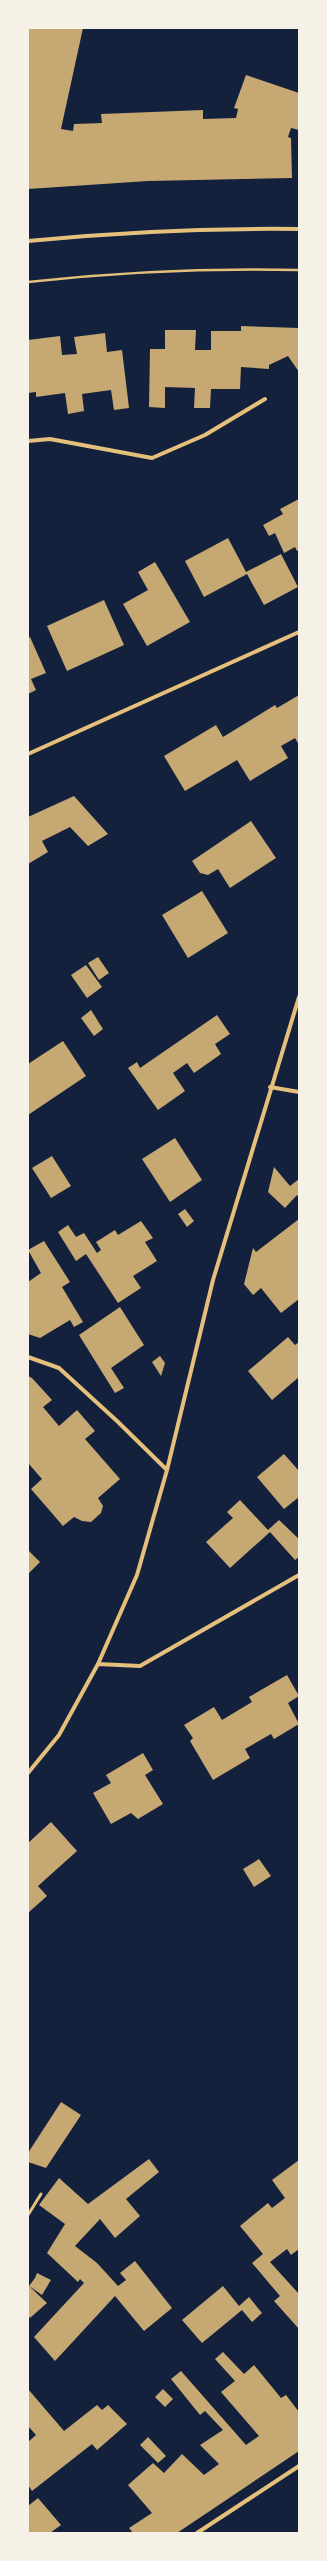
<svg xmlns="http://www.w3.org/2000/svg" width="327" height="2561" font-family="'Crimson Pro',serif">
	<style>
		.building { fill: #c6a872 }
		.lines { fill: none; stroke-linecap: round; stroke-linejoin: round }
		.path { stroke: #e5c07b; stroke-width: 2.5 }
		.service { stroke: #e5c07b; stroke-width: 3 }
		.minor { stroke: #e5c07b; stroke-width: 4 }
	</style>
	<rect width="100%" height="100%" fill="#14213d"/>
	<path class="building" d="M28 28H83L61 129 73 131 74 124 102 123 101 114 203 110V119L236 118 238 109 234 108 246 75 299 93V130L291 128 288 137 291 138 292 178 148 181 28 189Z
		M241 326 299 328V372L288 356 269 365V369L241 367 240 389H211L210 408H194L195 388 165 387V408L149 407 150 349H165V330H196L195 350H211V331H241Z
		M105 333 107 352 122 350 129 408 114 410 111 390 82 394 84 411 68 414 65 393 36 397V392L28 393V340L60 336 62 355 77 354 74 337Z
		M299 499V550L297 551 295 547 284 553 275 533 269 536 263 525 283 514 280 509Z
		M228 538 246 572 281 554 298 587 264 605 247 574 204 597 185 561Z
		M155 562 190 622 147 646 123 604 148 590 138 572Z
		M104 600 124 645 67 671 47 626Z
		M30 637 46 673 31 679 36 690 28 694V638Z
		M299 695V745L295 738 281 746 288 758 250 781 237 760 185 791 164 756 216 725 223 737 275 705 277 708Z
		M74 796 108 834 88 846 70 827 42 841 48 852 28 864V817Z
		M251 821 276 858 230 888 218 869 208 875 200 873 192 861Z
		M202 891 228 933 188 958 162 915Z
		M98 957 109 973 99 980 88 963Z
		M86 965 102 987 87 998 71 975Z
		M91 1010 103 1029 94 1036 81 1018Z
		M217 1015 230 1034 215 1044 221 1054 194 1073 187 1063 173 1073 185 1091 158 1110 128 1068 137 1062 140 1068Z
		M63 1041 86 1076 28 1115V1064Z
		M175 1138 202 1180 170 1202 142 1159Z
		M52 1156 71 1186 51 1198 32 1168Z
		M274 1167 290 1186 299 1179V1198L297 1195 285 1208 268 1192Z
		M185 1209 194 1221 187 1227 178 1214Z
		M299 1219V1299L281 1313 261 1288 253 1295 244 1284 253 1248 256 1252Z
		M141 1221 153 1238 145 1242 157 1261 133 1276 141 1288 118 1303 86 1254 76 1261 58 1232 68 1225 76 1237 84 1233 97 1253 101 1250 96 1242 115 1230 118 1235Z
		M44 1241 70 1282 62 1287 83 1322 74 1327 70 1320 40 1338 28 1334V1282L41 1273 28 1250Z
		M120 1307 144 1345 111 1368 124 1388 115 1393 79 1335Z
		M288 1337 295 1345 299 1342V1377L272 1400 248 1371Z
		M160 1356 165 1363 161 1376 152 1362Z
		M28 1376 32 1378 52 1400 43 1407 59 1426 77 1410 95 1431 85 1439 120 1479 98 1498 103 1506 101 1513 91 1522 82 1521 74 1517 63 1526 31 1489 42 1479 28 1463Z
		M284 1454 299 1471V1497L284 1509 257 1477Z
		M240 1500 268 1530 279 1520 299 1539V1557L295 1560 270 1532 230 1568 206 1542 233 1518 227 1512Z
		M28 1550 40 1562 28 1574Z
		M287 1675 299 1696 288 1703 299 1724 274 1739 271 1734 245 1749 250 1758 213 1780 190 1741 193 1738 184 1725 214 1707 222 1720 252 1702 249 1697Z
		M143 1753 153 1770 145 1775 163 1804 138 1819 131 1813 111 1824 93 1793 111 1783 106 1775Z
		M51 1822 77 1851 38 1886 47 1896 29 1912 28 1843Z
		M259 1859 271 1876 254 1887 243 1869Z
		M61 2102 81 2115 46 2168 28 2162V2153Z
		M149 2159 159 2172 126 2199 140 2216 115 2238 100 2219 75 2246 97 2263 118 2286 126 2280 120 2273 135 2261 172 2308 144 2331 115 2296 55 2361 34 2337 84 2283 80 2279 78 2282 47 2253 65 2224 39 2205 59 2178 88 2204Z
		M299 2160V2249L291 2255 287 2249 270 2262 299 2294V2329L274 2301 280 2296 252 2263 263 2254 240 2226 268 2203 272 2208 285 2198 272 2180Z
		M37 2273 51 2280 42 2295 29 2286 47 2303 30 2318 28 2315V2288L29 2286 35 2278Z
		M223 2286 239 2306 249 2297 262 2313 252 2322 242 2310 202 2343 182 2320Z
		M223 2352 244 2374 254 2365 281 2398 286 2395 299 2412V2451L177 2533H133L129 2528 152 2513 128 2485 153 2463 164 2473 182 2454 204 2475 219 2464 200 2445 223 2430 205 2411 200 2415 171 2379 181 2371 246 2445 259 2436 221 2392 235 2381 215 2359Z
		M28 2389 64 2431 97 2405 102 2410 108 2405 127 2424 97 2450 92 2444 32 2491 28 2485V2442L36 2435 28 2426Z
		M163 2389 173 2399 165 2407 155 2397Z
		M148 2437 166 2456 158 2463 140 2445Z
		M38 2498 61 2525 50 2533H28V2506Z"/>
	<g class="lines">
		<path class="path" d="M28 282C118 272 209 268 299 270"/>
		<path class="service" d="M28 2215 41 2194"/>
		<path class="minor" d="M28 241C118 232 208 228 299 229
			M28 441 50 439 152 458 205 435 265 399
			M28 754 299 632
			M270 1087 299 1092
			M28 1357 59 1368 117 1421 167 1470
			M98 1664 140 1666 299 1575
			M28 1773 59 1735 98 1664 137 1575 167 1470 213 1280 299 997
			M197 2533 299 2466"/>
	</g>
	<rect width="327" height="2561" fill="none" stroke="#f6f1e7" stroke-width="58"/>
</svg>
